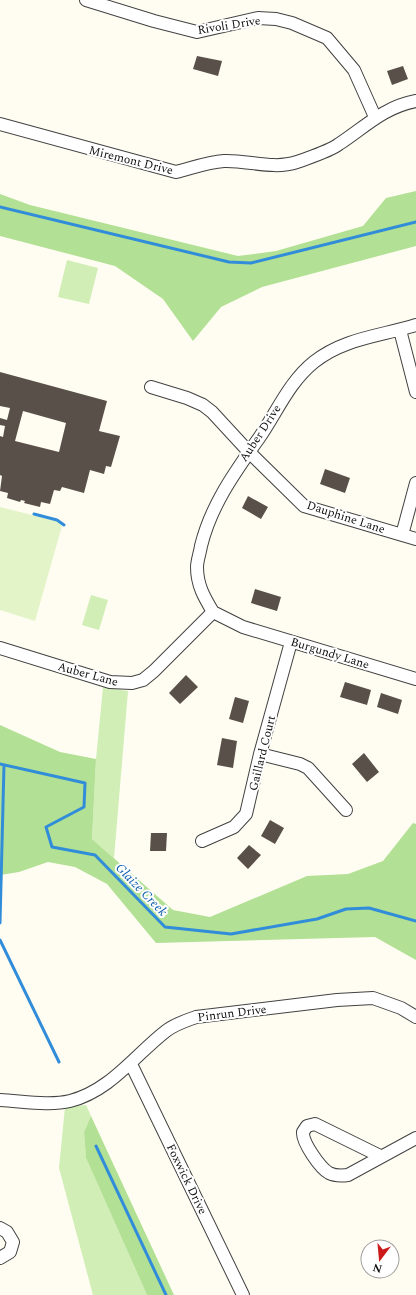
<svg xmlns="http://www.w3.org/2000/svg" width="416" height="1295" font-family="Spectral,serif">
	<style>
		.green { fill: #d0eeb6 }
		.forest { fill: #b2e094 }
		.pitch { fill: #e3f4c9 }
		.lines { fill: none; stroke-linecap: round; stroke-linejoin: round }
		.stream { stroke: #318dd9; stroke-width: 3 }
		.building { fill: #59504a; fill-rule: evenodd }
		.minor-casing { stroke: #424242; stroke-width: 14 }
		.minor { stroke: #fff; stroke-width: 12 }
		.labels { text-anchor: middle; stroke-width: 4; stroke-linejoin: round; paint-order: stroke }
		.street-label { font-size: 12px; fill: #0f0f0f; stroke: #fff }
		.water-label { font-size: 13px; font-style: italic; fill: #0c5ead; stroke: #fff }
	</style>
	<rect width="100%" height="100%" fill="#fffdf1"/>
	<path class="green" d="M67 260 98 268 89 304 58 297Z
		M91 595 108 600 99 630 82 625Z
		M103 687 128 691 114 858 92 839 96 759Z
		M86 1105 91 1116 84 1132 86 1158 147 1295H93L59 1168 65 1107Z"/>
	<path class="forest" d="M416 191V246L262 287 221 307 193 341 163 299 115 266 0 236V194L30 205 238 256 276 251 363 226 386 198Z
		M0 725 60 752 96 759 92 839 173 910 210 917 307 876 348 874 383 861 413 823 416 824V960L375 937 156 943 107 884 75 867 48 862 19 872 0 875Z
		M91 1116 174 1295H147L86 1158 84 1132Z"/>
	<path class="pitch" d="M0 507 56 521 62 526 35 621 0 610Z"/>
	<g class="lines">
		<path class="stream" d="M0 207 229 262 251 263 416 222
			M34 514 57 520 64 525
			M0 764 85 783 84 807 46 827 52 847 95 855 165 927 231 934 317 919 346 909 369 908 416 921
			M0 923 4 765
			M0 940 59 1062
			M96 1146 166 1295"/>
	</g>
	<path class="building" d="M197 56 222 61 218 76 193 69Z
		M403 66 408 79 392 85 387 71Z
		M0 372 107 401 99 431 120 436 111 467 106 466 104 474 90 470 84 493 62 487 60 491 54 490 50 504 41 502 40 507 24 503 25 501 21 500 20 502 7 498 8 493 0 491 2 476 0 475V436L3 437 5 426 0 425V418L7 420 10 408 0 406ZM23 411 66 423 59 452 15 441Z
		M325 469 350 478 345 493 320 484Z
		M248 496 268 507 261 519 242 508Z
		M255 589 281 597 277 611 251 603Z
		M186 675 198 687 180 704 169 693Z
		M345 682 371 690 367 705 340 697Z
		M381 693 402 700 398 714 377 707Z
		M235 697 249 701 243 723 229 719Z
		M222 738 237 741 233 768 217 765Z
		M364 753 379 772 367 782 352 764Z
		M270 820 284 828 275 844 261 836Z
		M151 833H167L166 851H150Z
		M249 845 261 855 248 869 237 858Z"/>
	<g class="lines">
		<g class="minor-casing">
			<path id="minor" d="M86 0 154 21 197 32 258 18 276 19 292 23 327 38 354 70 375 117
				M0 124 176 172C192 168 208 162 224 161 248 160 273 170 297 162 310 157 328 152 339 144 365 127 384 107 416 101
				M400 330 416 392
				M151 387 187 398 203 405 212 412 248 451 304 506 416 539
				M402 535 416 483
				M213 612C204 597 197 585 197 567 197 561 200 553 201 546 211 505 235 472 259 438 277 412 289 382 314 362 344 338 381 336 416 325
				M0 648 110 682 132 683 143 680 154 671 213 612 243 627 416 679
				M260 754 300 764 308 768 346 810
				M202 841 234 827 246 814 260 754 291 642
				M131 1064 243 1295
				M0 1100C22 1101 49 1106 70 1101 110 1091 135 1055 166 1031 175 1024 185 1021 196 1017L337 1000 373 998 401 1008 416 1017
				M380 1156 315 1124 307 1126 303 1132C302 1142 320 1168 329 1173 335 1176 341 1176 348 1175L416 1138
				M0 1228 7 1232 13 1242 10 1252 0 1258"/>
		</g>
		<use href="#minor" class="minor"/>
	</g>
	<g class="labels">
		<g class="street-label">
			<text transform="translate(229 25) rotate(-9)" y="4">Rivoli Drive</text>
			<text transform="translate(131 160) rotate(14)" y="4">Miremont Drive</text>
			<text transform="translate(260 433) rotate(-57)" y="4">Auber Drive</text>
			<text transform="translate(346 517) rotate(18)" y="4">Dauphine Lane</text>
			<text transform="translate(330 653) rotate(17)" y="4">Burgundy Lane</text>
			<text transform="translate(88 674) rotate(15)" y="4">Auber Lane</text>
			<text transform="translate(262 753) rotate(-76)" y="4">Gaillard Court</text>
			<text transform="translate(232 1013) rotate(-7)" y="4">Pinrun Drive</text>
			<text transform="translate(187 1179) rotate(64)" y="4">Foxwick Drive</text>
		</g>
		<g class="water-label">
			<text transform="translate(142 889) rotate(46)" y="5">Glaize Creek</text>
		</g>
	</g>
	<g transform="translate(380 1259) rotate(196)"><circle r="19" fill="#ffffff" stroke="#9f9f9f"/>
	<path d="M0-3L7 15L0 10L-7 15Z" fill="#cc1a1a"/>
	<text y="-6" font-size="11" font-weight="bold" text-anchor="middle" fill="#0f0f0f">N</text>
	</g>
</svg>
